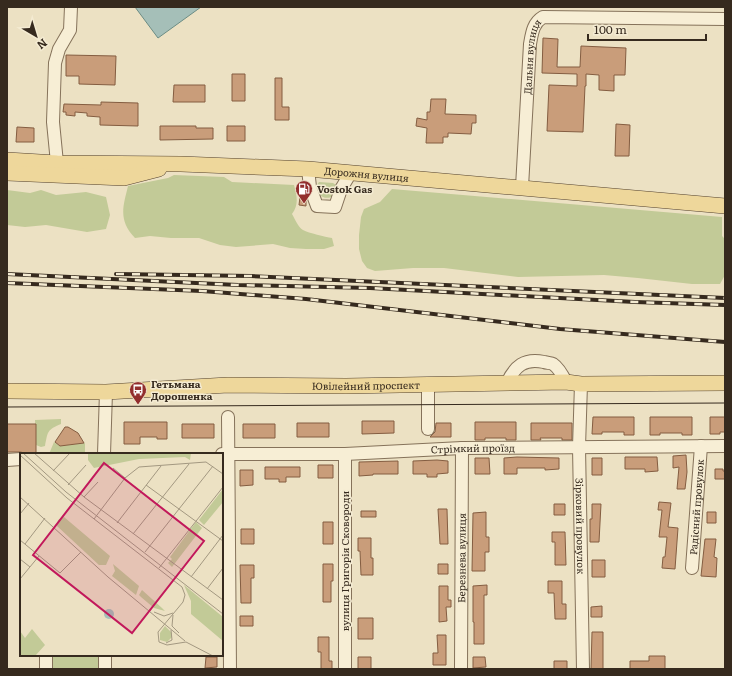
<svg xmlns="http://www.w3.org/2000/svg" width="732" height="676" font-family="Literata,serif">
	<style>
		.green { fill: #c2ca97 }
		.water { fill: #a5bfb8; stroke: #6c8d85 }
		.building { fill: #c99d7a; stroke: #845d41 }
		.lines { fill: none; stroke-linecap: round; stroke-linejoin: round }
		.minor-casing { stroke: #85725a; stroke-width: 14 }
		.major-casing { stroke: #53412e; stroke-width: 16 }
		.minor { stroke: #f7eed5; stroke-width: 12 }
		.major { stroke: #eed79b; stroke-width: 15 }
		.tram { stroke: #362a1e; stroke-width: 1 }
		.rail-casing { stroke: #362a1e; stroke-width: 4 }
		.rail { stroke: #f4ebd2; stroke-width: 2.5; stroke-dasharray: 8; stroke-linecap: butt }
		.labels { text-anchor: middle; stroke-width: 3; stroke-linejoin: round; paint-order: stroke }
		.street-label { font-size: 10px; fill: #362a1e; stroke: #f4ebd2 }
		.poi-label { font-size: 10px; font-weight: bold; fill: #362a1e; stroke: #f4ebd2; text-anchor: start }
		.inset-road { fill: none; stroke: #a39881; stroke-width: 1 }
		.view { fill: #c2185b; fill-opacity: 0.15; stroke: #c2185b; stroke-width: 2 }
		.inset-edge { fill: none; stroke: #362a1e; stroke-width: 2 }
	</style>
	<rect width="100%" height="100%" fill="#ece1c3"/>
	<path class="green" d="M174 175 224 177 232 182 294 185C297 197 299 204 292 214 295 219 298 227 303 230 309 233 325 237 332 238L334 246 324 249H306L290 248 273 244 236 247 220 245 199 238H171L150 236 135 238C118 220 123 207 128 186L168 178Z
		M319 182 333 183 336 185C335 188 334 196 331 197 322 201 312 190 319 182Z
		M392 189 722 217V236L725 239V275L720 284H692L638 278 604 275 518 277 444 268H413L375 271 367 268 362 261 359 249V235L361 217 364 209 380 202Z
		M7 190 30 193 41 190 56 195 86 192 106 197 110 215 106 229 87 232 46 225 25 227 7 225Z
		M61 419V424C47 430 48 431 45 446L41 447 36 445 35 420Z
		M54 442 60 446 85 443V454H49Z
		M51 655H100V669H51Z"/>
	<path class="water" d="M135 7H201L158 38Z"/>
	<path class="building" d="M543 38 558 39 557 67H580L581 46 626 48 625 75H614V91L599 90V75L586 74V86H585L583 132 547 131 549 85 577 86V74L542 73Z
		M66 55 116 56 115 85 79 84V76H66Z
		M232 74H245V101H232Z
		M275 78H282V107H289V120H275Z
		M174 85H205V102H173Z
		M431 99H446L445 114 476 115V123H472L471 134 448 133V137H443V143H426L427 128 416 126 417 118 427 120V112H430Z
		M101 102 138 103V126L100 125V117L87 116V113L75 112V116L66 115V112H63L64 104 101 105Z
		M616 124 630 125 629 156H615Z
		M160 126H196V128H213V139L160 140Z
		M227 126H245V141H227Z
		M17 127 34 128V142H16Z
		M300 197H306V206L299 205Z
		M593 417H634V435H624V432H602V434H592Z
		M650 417H692V435H682V433H660V435H650Z
		M710 417H725V432H720V434H710Z
		M362 421H394V433L362 434Z
		M124 422H167V439H157V437H140V444H124Z
		M475 422H516V440H506V438H485V440H475Z
		M297 423H329V437H297Z
		M436 423H451V437H430L435 432Z
		M531 423H572V440H562V438H540L541 440H531Z
		M7 424H36V453H25L20 452H7Z
		M182 424H214V438H182Z
		M243 424H275V438H243Z
		M65 427H68L78 433 84 443 60 446 55 442Z
		M686 455 687 472 685 489H677L679 467 673 468V456Z
		M517 457 559 458V469L545 470V468H517V474H504V458Z
		M625 457H657L658 471 645 472V469H625Z
		M475 458H489L490 474H475Z
		M592 458H602V475H592Z
		M437 460 448 461V473L437 474V477H427V474H413V461Z
		M398 461V474H373V475L359 476V462Z
		M318 465H333V478H318Z
		M265 467H300V477H286V482H279V479H265Z
		M715 469H723V471H725V479H715Z
		M240 470H253V485L240 486Z
		M659 502 671 503 668 527 678 528 675 569 662 568 663 557H665L667 537H659L662 510H658Z
		M554 504H565V515H554Z
		M592 504H601L599 542H590V519H592Z
		M438 509H447L448 544H440Z
		M361 511H376V517H361Z
		M486 512V537H489V552H485V571H472L473 513Z
		M707 512H716V523H707Z
		M323 522H333V544H323Z
		M241 529H254V544H241Z
		M552 532H565L566 565H555V542H552Z
		M358 538H371V558H373V575H361L360 551H358Z
		M705 539H716L714 557 717 558 716 577 701 576Z
		M592 560H605V577H592Z
		M323 564H333V581H331V602H323Z
		M438 564H448V574H438Z
		M240 565H254V578H251V603H241Z
		M548 581H562V604H566V619H555L554 593H548Z
		M487 585V595H484V644H474V622H473V586Z
		M439 586H448V600H451V607H446L447 621 439 622Z
		M602 606V617H591V607Z
		M240 616H253V626H240Z
		M358 618H373V639H358Z
		M592 632H603V669H591Z
		M437 635H446V665H433V653H438Z
		M318 637H329V661H332V669H321V652H318Z
		M649 656H665V669H630V661H649Z
		M206 657H217V667L205 668Z
		M358 657H371V669H358Z
		M473 657H485L486 667 473 668Z
		M554 661H567V669H554Z"/>
	<g class="lines">
		<g class="minor-casing">
			<g id="minor">
				<path d="M57 163 53 122 55 63 59 49 70 30 71 7"/>
				<path d="M308 169 310 187 317 206 335 207 341 189 350 174"/>
				<path id="s1" d="M522 187 530 44C532 33 533 23 543 17L725 19"/>
				<path d="M507 383C515 366 524 358 544 362 547 363 551 363 553 364 559 368 563 376 566 382"/>
				<path d="M428 384V429"/>
				<path id="s2" d="M581 384 579 447 583 669"/>
				<path d="M228 417 230 669"/>
				<path d="M104 454 106 392"/>
				<path id="s3" d="M222 454H345L462 448 725 446"/>
				<path d="M7 460 21 459"/>
				<path id="s4" d="M692 568 701 446"/>
				<path d="M105 655V669"/>
				<path d="M46 669V655"/>
				<path d="M345 669V454"/>
				<path id="s5" d="M461 669 462 448"/>
			</g>
		</g>
		<g class="major-casing">
			<g id="major">
				<path id="s6" d="M7 160 57 163 181 164 308 169 725 206"/>
				<path d="M7 173 124 178 159 169"/>
				<path id="s7" d="M7 391 106 392 228 385 346 386 566 382 581 384 725 383"/>
			</g>
		</g>
		<use href="#minor" class="minor"/>
		<use href="#major" class="major"/>
		<path class="tram" d="M7 407 725 403"/>
		<g class="rail-casing">
			<path id="rail" d="M7 274 238 285 370 288 635 302 725 305
				M116 274 251 276 725 298
				M7 283 202 291 306 299 560 329 725 342"/>
		</g>
		<use href="#rail" class="rail"/>
	</g>
	<defs>
		<g id="fuel-pin" transform="scale(0.9)"><path d="M0 17L-7.5 6A9.5 9.5 0 1 1 7.5 6Z" fill="#922e2d" stroke="#f4ebd2"/><path d="M-5.5-6h7V0h2V4h1.3V-2.5L3-4.5l.8-.8L6-3V5H2.5V1h-1V6h-7ZM-4.2-4.7v3.2H.2V-4.7Z" fill="#fff"/></g>
		<g id="bus-pin" transform="scale(0.9)"><path d="M0 17L-7.5 6A9.5 9.5 0 1 1 7.5 6Z" fill="#922e2d" stroke="#f4ebd2"/><path d="M-5-6H5V4H4V6H2V4H-2V6H-4V4H-5ZM-3.5-4V0h7V-4ZM-3.5 1.2v1.5H-2V1.2ZM2 1.2v1.5H3.5V1.2Z" fill="#fff"/></g>
	</defs>
	<g fill-rule="evenodd">
		<use href="#fuel-pin" x="304" y="189"/>
		<use href="#bus-pin" x="138" y="390"/>
	</g>
	<g class="labels">
		<g class="street-label">
			<text dy="4" stroke="none"><textPath href="#s1" startOffset="131">Дальня вулиця</textPath></text>
			<text dy="4" stroke="none"><textPath href="#s6" startOffset="360">Дорожня вулиця</textPath></text>
			<text dy="4" stroke="none"><textPath href="#s7" startOffset="359">Ювілейний проспект</textPath></text>
			<text dy="4" stroke="none"><textPath href="#s3" startOffset="251">Стрімкий проїзд</textPath></text>
			<text dy="4" stroke="none"><textPath href="#s4" startOffset="61">Радісний провулок</textPath></text>
			<text dy="4" stroke="none"><textPath href="#s2" startOffset="142">Зірковий провулок</textPath></text>
			<text dy="4" stroke="none"><textPath href="#s5" startOffset="111">Березнева вулиця</textPath></text>
			<text transform="translate(345 561) rotate(-90)" y="4">вулиця Григорія Сковороди</text>
		</g>
		<g class="poi-label">
			<text x="317" y="193">Vostok Gas</text>
			<text x="151" y="388">Гетьмана<tspan x="151" dy="12">Дорошенка</tspan></text>
		</g>
	</g>
	<g transform="translate(20 453)">
		<rect width="203" height="203" fill="#ece1c3"/>
		<path d="M68 0H171L170 7 165 4 119 6 74 15 68 7ZM203 36V49L184 72 179 67ZM44 64 90 103 86 112H79L37 73 38 67ZM176 69 182 75 152 114 148 110 152 106 150 104ZM93 111 119 133 116 142 92 123 95 118ZM164 132 203 164V188L171 161V148ZM122 137 142 155 145 158 134 155 121 144 119 142ZM145 173 152 180V184L147 189 140 187V180ZM12 176 25 192 15 203H0V178L5 185Z" fill="#c2ca97"/>
		<path d="M84 161a5 5 0 1 1 10 0a5 5 0 1 1-10 0Z" fill="#a5bfb8"/>
		<path class="inset-road" d="M3 0 46 39 203 161M14 0 64 44 203 147M0 2 47 45 162 134 165 142 163 149 138 179 139 189 147 192 166 189 193 203M33 18 50 0M105 25 119 14 186 9 203 21M48 32 66 12M126 32 203 88M0 44 88 124 165 188M64 44 78 29M0 61 9 50M74 66 105 25 93 15M97 70 141 13M113 81 169 11M0 87 40 120 61 99M5 91 25 65M125 99 193 13M0 106 10 114M139 115 203 34M171 124 203 82M0 126 19 103M187 136 203 115M134 159 144 163 153 160M153 162 152 173 159 180M146 190 152 187 151 177"/>
		<path class="view" d="M84 10 184 88 112 180 13 102Z"/>
		<rect width="203" height="203" class="inset-edge"/>
	</g>
	<rect width="732" height="676" fill="none" stroke="#362a1e" stroke-width="16"/>
	<g transform="translate(36 36) rotate(142)" stroke="#f4ebd2" stroke-width="3" paint-order="stroke">
	<path d="M0-3L7 15L0 10L-7 15Z" fill="#362a1e"/>
	<text y="-6" font-size="11" font-weight="bold" text-anchor="middle" fill="#362a1e">N</text>
	</g>
	<path d="M588 34v6h118v-6" fill="none" stroke="#362a1e" stroke-width="2"/>
	<text x="594" y="34" font-size="12" fill="#362a1e" stroke="#f4ebd2" stroke-width="3" paint-order="stroke">100 m</text>
</svg>
